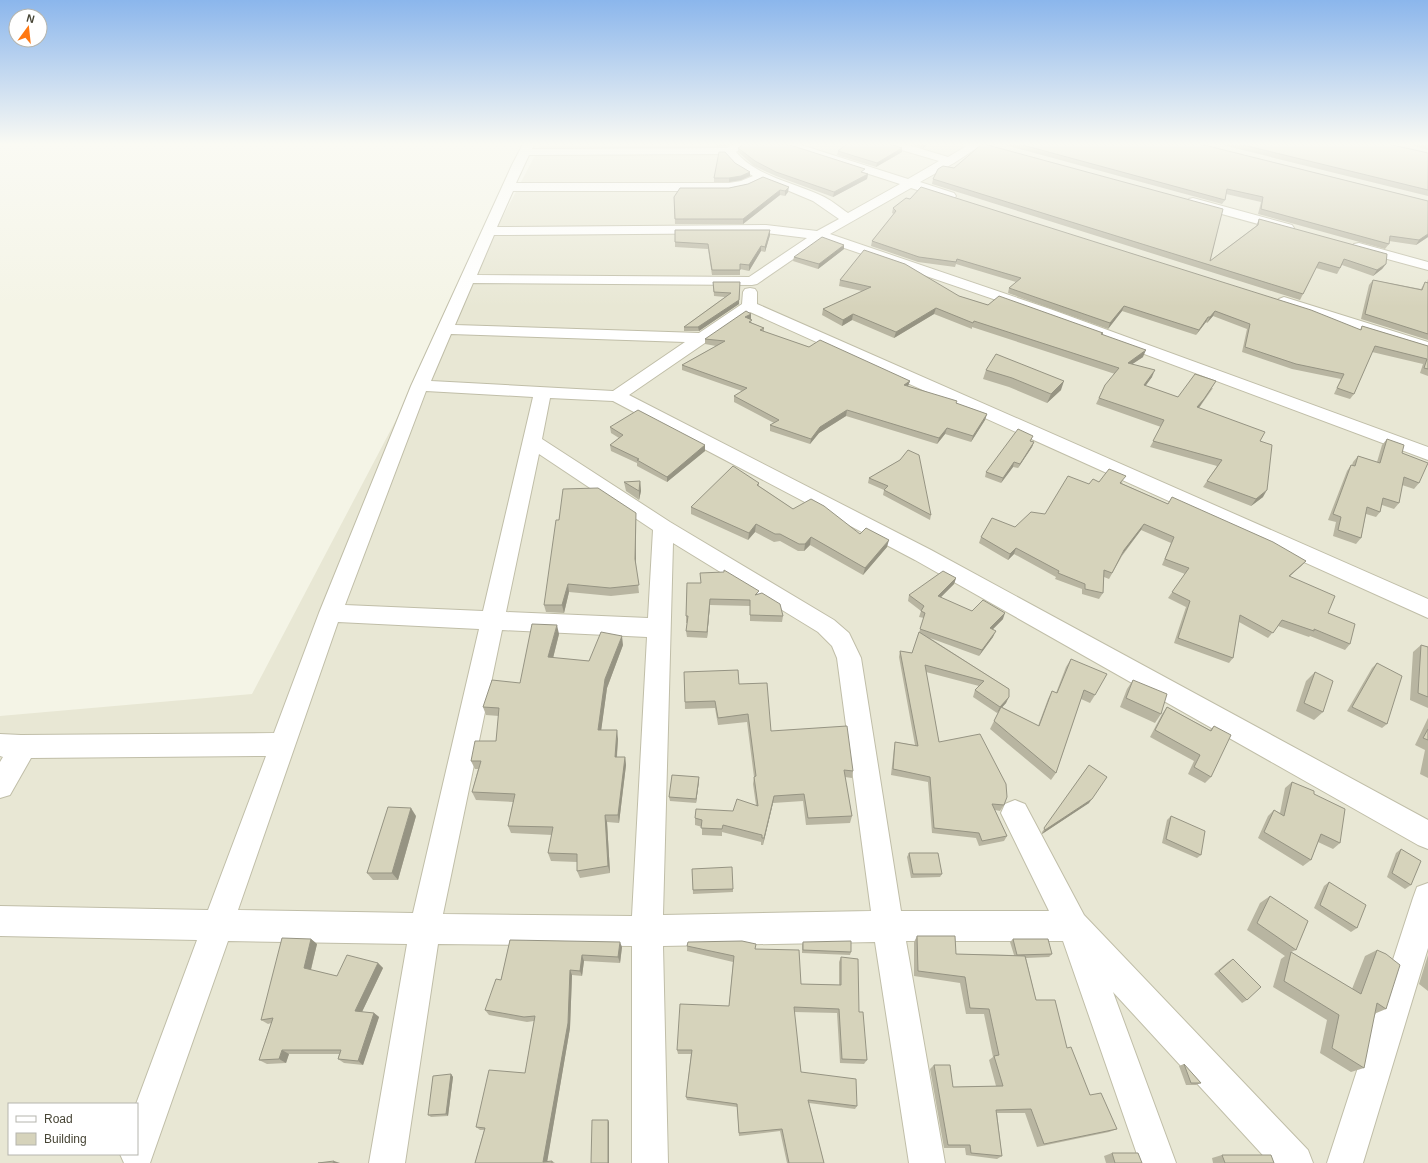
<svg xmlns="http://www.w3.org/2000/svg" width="1428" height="1163" font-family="Arial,sans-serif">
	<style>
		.residential { fill: #e8e7d4; fill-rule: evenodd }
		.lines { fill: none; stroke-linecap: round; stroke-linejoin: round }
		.minor-casing { stroke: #c0bea8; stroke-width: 2 }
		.minor { fill: #fff; fill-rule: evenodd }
		.wall { fill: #b8b5a1 }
		.shaded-wall { fill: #969483 }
		.building { fill: #d6d3bb; stroke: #969483 }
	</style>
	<rect width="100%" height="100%" fill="#f4f4e6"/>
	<path class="residential" d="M541 144H1428V1163H0V716L252 694ZM9 1104H137V1154H9Z"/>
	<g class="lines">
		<g class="minor-casing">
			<path id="minor" d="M523 144H534L532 149 727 148 734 144H748L736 152C756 176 792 182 820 195 830 199 839 207 848 213L900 184 782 146 781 144H798L908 179 939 161 888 146 887 144H905L948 157 970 144H983L954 163 920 182 954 193 956 196 954 199H946L911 188 830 234 1050 309 1428 447V460L1040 315 821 240 757 284 752 285 473 283 455 325 699 333 742 304 743 292 745 289 750 288 755 289 757 292V304L1428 599V618L750 312 629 395 931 550 1428 820V849L1418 845 915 560 613 401 550 398 542 439 670 522 834 620 849 633 861 658 901 911H1049L1001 813 1005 804 1015 800 1025 804 1084 915 1308 1150 1313 1163H1270L1113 992 1176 1163H1140L1063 941H906L945 1163H909L875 942 663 946 668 1163H632V946L438 944 405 1163H369L407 944 228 941 150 1163H124L120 1154H137L136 1104 197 940 0 936V906L208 910 266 756 31 758 10 795 0 798V762L3 757 0 756V734L21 735 274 733 319 613 411 386 512 165ZM726 154 736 166 753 176 741 181 729 183H516L529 155ZM763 180 813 201 839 219 817 231 766 225 497 227 513 191H729L748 187ZM766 233 807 238 749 277 477 275 494 235ZM451 334 685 342 613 391 431 381ZM426 391 533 397 483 611 345 605ZM539 454 653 530 648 618 506 612ZM673 543 818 632 832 646 837 658 871 911 663 915ZM338 622 479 629 413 913 238 910ZM502 630 647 637 632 916 443 914Z
				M1193 198 1292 225 1294 228 1292 231 1287 232 1189 205 1187 202 1189 199Z
				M1359 243 1428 262V270L1354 250 1352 247 1354 244Z
				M1284 297 1428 342V352L1279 305 1276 302 1279 299Z
				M1428 883V948L1363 1163H1327L1413 898 1417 887Z"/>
		</g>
		<use href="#minor" class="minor"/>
	</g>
	<path class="wall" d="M716 144H731L727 146 717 147Z
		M911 144H928L923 148Z
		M1001 144H1200L1428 201V237L1416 245 1389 241V244L1385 249 1258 214 1261 202 1226 194 1225 200 1222 204Z
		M1218 144H1388L1428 153V196Z
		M1407 144H1428V150Z
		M738 148 865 173 868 174 867 179 833 197 776 176 754 166 738 152Z
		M838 151 902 152 876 167 837 155Z
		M735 163 750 176 741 180 729 182H714V178Z
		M763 177 788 192 785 196 780 195 743 224H675L674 197 729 188 748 184Z
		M933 179 1210 261 1256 226 1259 219 1386 264 1382 269 1373 276 1342 265 1337 274 1316 268 1300 300 932 184Z
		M910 199 1360 330 1362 326 1428 346V376L1420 373 1423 364 1372 352 1354 394 1350 399 1334 394 1341 379 1292 369 1242 352 1247 329 1213 316 1207 323 1206 322 1196 335 1122 311 1108 329 1008 293 1009 288 1016 282 956 264 955 267 918 262 871 246 872 241 894 214 892 213 893 208Z
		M675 230H770V235L765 252 761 251 749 271 740 269V275H712L708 249 675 247Z
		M844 249 818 269 793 261 794 257Z
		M1428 279V340L1361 319 1369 285 1373 280 1421 289 1425 282 1427 283Z
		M840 280 959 296 988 305 1103 333 1102 334 1143 357 1132 364 1152 377 1145 386 1178 397 1213 388 1199 408 1260 441 1263 497 1251 506 1203 487 1217 466 1150 447 1161 427 1096 404 1105 385 1115 374 972 327V329L934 314 894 338 852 320 842 326 822 315 823 309 862 291 839 286Z
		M713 282H740L739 304 699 331H684V327L725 297 714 296Z
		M751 314V319L750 320 752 323 764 328V332L809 347 910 381 908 386 987 414 985 420 971 442 945 434 937 444 846 416 819 433 810 444 770 431V425L774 423 734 402V396L742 391 682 370V365L716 346 705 344V339Z
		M986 370 1061 390 1047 403 1009 387 983 379Z
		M610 427 705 445V451L667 482 637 466V463L611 451 610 445 619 438 611 433Z
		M1387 439 1402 453 1419 483 1414 489 1402 485 1399 503 1394 509 1382 505 1380 512 1376 517 1366 514 1361 538 1356 544 1333 536 1336 522 1328 520 1347 471 1351 465H1352L1353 462 1358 456 1377 462 1382 445Z
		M1031 441 1034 442 1032 447 1018 468 1013 467 1001 483 985 477 986 472Z
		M900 460 931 515 930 520 883 495 884 490 868 483 869 478Z
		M640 481 641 491 639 500 626 491 624 482Z
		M1099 482H1123L1121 483 1168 504 1306 561 1301 566 1290 576 1328 613 1350 644 1345 650 1310 636 1309 637 1278 626 1268 638 1239 622 1233 658 1229 663 1174 643 1186 607 1168 598 1185 574 1162 565 1171 543 1141 530 1122 556 1109 579 1104 577 1103 593 1099 599 1082 594V589L1055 579 1056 577 1014 554 1008 560 979 543 981 537 1015 527 1045 514 1089 484Z
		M759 483V486L793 509 860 534 887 547 863 575 810 545 804 551H798L780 541 774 542 755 532 748 540 691 514V507Z
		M636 513V565L639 593 611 596 569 592 564 613 546 612 544 605Z
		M956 578 954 584 940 598 972 611 1003 619 992 630 993 637 979 656 930 638 1009 689 1006 703 1002 707 1038 726 1048 699 1052 691 1056 693 1066 667 1071 659 1095 695 1090 703 1081 699 1056 773 1051 780 990 729 999 711 997 713 973 697 975 690 979 686 926 672 939 742 1004 805 1000 811 995 810 1007 836 1004 841 979 846 976 838 932 833 928 782 891 775 894 748 895 742 915 745 899 657 900 651 912 653 924 618 919 617 921 611 908 601 909 595Z
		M687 583 759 594 783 616 782 622 750 621V606L710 605 707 638 687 637 686 631 687 623H686V616Z
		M559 634 553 658 589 661 623 645 607 688 601 730 618 739 617 757H625L626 765 619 823 607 822 610 873 580 878 577 871V862L551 861 548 853 552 835 511 833 508 826 513 802 476 800 472 792 478 769H475L471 761 496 741 499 716 486 715 483 707 520 683Z
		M1421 645 1428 647V708L1410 700 1413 652Z
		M1377 663 1387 724 1382 728 1347 711 1372 668Z
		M684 672 739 684 771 731 853 771 852 778 845 777 852 816 850 823 806 825 803 801 773 803 763 845H761V842L722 832V836L702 835V827L695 825V818L733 811 756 805 753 784 754 777 747 722 718 725 715 708 685 709Z
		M1315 672 1323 712 1314 720 1296 711 1306 681Z
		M1133 680 1161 714 1155 723 1120 707 1127 689Z
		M1167 707 1210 730 1214 726 1211 777 1205 783 1188 774 1194 761 1150 737 1162 714Z
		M1428 718V778L1420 774 1425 750 1415 745Z
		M1089 765V803L1042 834V832Z
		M699 777V781L696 803 670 801 669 797Z
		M1292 782 1314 794 1340 843 1333 849 1318 842 1311 860 1303 866 1258 838 1268 816 1274 810 1280 813 1285 788Z
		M416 816 398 880H373L367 873Z
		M1171 816 1201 855 1197 858 1162 843 1167 820Z
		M1401 849 1411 885 1405 889 1387 877 1396 853Z
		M909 853 942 874 940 877 911 878 907 857Z
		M692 869 733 889V892L693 894Z
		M1329 882 1357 928 1351 932 1314 908 1324 886Z
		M1270 896 1296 950 1291 952 1352 989 1365 956 1377 950 1386 1009 1374 1014 1364 1068 1351 1072 1320 1053 1327 1020 1273 987 1281 959 1285 956 1247 930 1260 903Z
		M917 936 956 954 1014 955 1010 942 1013 939 1052 954 1049 957 1026 958 1036 1000 1067 1048 1090 1095 1117 1129 1109 1132 1037 1147 1025 1113H997L1002 1156 997 1159 966 1155 965 1148H944L930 1069 934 1065 953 1087 996 1086 989 1060 993 1057 984 1014H966L960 983 914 976V942Z
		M311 939 317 944 311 970 337 976 378 963 383 968 362 1012 374 1013 379 1017 363 1065 344 1063 338 1059 339 1054H289L286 1063 267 1064 259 1060 271 1023 268 1024 261 1020Z
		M510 940 622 947 620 963 584 961 582 976 572 975 570 1028 547 1161H552L555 1163H475L484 1130H480L476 1127 525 1073 534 1021 527 1022 489 1015 485 1010 501 980Z
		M803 942 851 952 850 955 802 953V945Z
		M687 946 755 949 801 984 839 985V962L841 957 859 1012 867 1060 864 1064 840 1063 837 1013 794 1012 801 1072 857 1106 855 1109 809 1103 824 1163H787L780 1131 739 1136 737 1107 687 1100 686 1097 691 1054H678L677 1050 729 1006 733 962 687 951Z
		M1428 955V991L1419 984Z
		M1233 959 1247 1000 1242 1003 1214 974 1228 962Z
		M1184 1064 1201 1083 1196 1085H1186L1179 1066Z
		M451 1074 453 1077 448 1116 431 1117 428 1115Z
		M1112 1153 1142 1163H1106L1104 1156Z
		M1222 1155 1274 1163H1213L1212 1158Z"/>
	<path class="shaded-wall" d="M924 144H928L923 148Z
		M902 148V152L876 167 877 163Z
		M750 172V176L741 180 729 182V178Z
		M868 174 867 179 833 197 834 192Z
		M789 187 788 192 785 196V191Z
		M780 190V195L743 224V219Z
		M770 230V235L765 252V247Z
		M1428 234V237L1416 245 1419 240Z
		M844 245V249L818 269 819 264Z
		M761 246V251L749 271V265Z
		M1386 264 1382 269 1373 276 1377 270Z
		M739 300V304L699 331 698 327Z
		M1124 306 1122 311 1108 329 1110 323Z
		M936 308 934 314 894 338 896 332Z
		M1215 311 1213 316 1207 323 1210 317Z
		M751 314V319L745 323V317Z
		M853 314 852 320 842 326 843 320Z
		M1208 317 1206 322 1196 335 1199 330Z
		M1146 350 1143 357 1125 369 1128 363Z
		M1155 370 1152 377 1141 392 1144 385Z
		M910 381 908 386 904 385Z
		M1064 381 1061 390 1047 403 1051 394Z
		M1216 381 1200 406 1193 413 1197 407Z
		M847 410 846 416 819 433 810 444 811 439 820 427Z
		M987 414 985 420 971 442 973 436Z
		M947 428 945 434 937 444 939 438Z
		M1034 442 1032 447 1018 468 1020 464Z
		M705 445V451L667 482V477Z
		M1014 462 1013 467 1001 483 1003 478Z
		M640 481 641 491 639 500V491Z
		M1267 490 1263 497 1251 506 1256 499Z
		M636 513V566L635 559Z
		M756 524 755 532 748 540 749 533Z
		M1144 524 1141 530 1121 556 1124 550Z
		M811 537 810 545 804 551 805 544Z
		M889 540 887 547 863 575 865 568Z
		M1016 548 1014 554 1008 560 1010 554Z
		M1306 561 1301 566 1284 581 1289 576Z
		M956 578 954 584 936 602 938 596Z
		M568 584 569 592 564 613 562 605Z
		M710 599V605L707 638V632Z
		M1005 613 1003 619 988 634 990 628Z
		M557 625 559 634 551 666 548 657Z
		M996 631 993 637 979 656 982 650Z
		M622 636 623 645 607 688 600 739 598 730 605 679Z
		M1009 697 1006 703 997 713 1000 707Z
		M617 730 618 739 616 765 615 757Z
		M625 757 626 765 619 823 618 815Z
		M699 777V781L696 803V799Z
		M774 796 773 803 763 845 764 838Z
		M1092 799 1089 803 1042 834 1045 830Z
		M411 808 416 816 398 880 392 873Z
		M605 815 607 822 610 873 608 866Z
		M311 939 317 944 310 973 304 968Z
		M620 942 622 947 620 963 618 957Z
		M582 955 584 961 582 976 580 971Z
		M378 963 383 968 360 1016 355 1011Z
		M570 970 572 975 570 1028 547 1163 543 1162Z
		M374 1013 379 1017 363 1065 358 1061Z
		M282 1050 289 1054 286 1063 279 1059Z
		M451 1074 453 1077 448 1116 446 1114Z
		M608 1120 609 1122V1163H608Z
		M334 1161 340 1163H333Z"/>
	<path class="building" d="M744 144H787L865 169 861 172 868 174 834 192 776 172 755 161 738 148Z
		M847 144H890L902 148 877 163 838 151Z
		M982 144H984L1223 209 1210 261 1258 225 1259 219 1387 254 1386 264 1377 270 1344 259 1340 268 1319 262 1303 294 933 179 938 169 943 166 954 168Z
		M1019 144H1200L1428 201V234L1419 240 1390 236 1389 244 1261 209 1263 197 1227 189 1225 200Z
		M1239 144H1388L1428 153V190Z
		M719 152H725L735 163 750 172 741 176 729 178H714Z
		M763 177 789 187 785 191 780 190 743 219H675L674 197 680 188H729L748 184Z
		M921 187 1311 310 1361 330 1362 326 1428 346V369L1424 368 1427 359 1375 346 1354 394 1337 388 1344 374 1296 364 1245 347 1250 324 1215 311 1210 317H1208L1199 330 1124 306 1110 323 1009 288 1021 278 957 259 956 262 919 257 872 241 896 211 893 208 906 198 910 199Z
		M675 230H770L765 247 761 246 749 265 740 264V270H712L708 244 675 242Z
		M822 237 844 245 819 264 794 257Z
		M864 250 905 264 959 296 988 305 999 296 1103 333 1101 334 1146 350 1128 363 1155 370 1144 385 1178 397 1195 374 1216 381 1204 399 1197 407 1265 432 1260 441 1272 445 1267 490 1256 499 1207 481 1222 460 1153 441 1164 420 1099 398 1105 385 1119 368 974 321 973 323 936 308 896 332 853 314 843 320 823 309 871 287 840 280Z
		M1373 280 1422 290 1425 282 1428 283V282V334L1365 314Z
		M713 282H740L739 300 698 327H684L731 293 714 292Z
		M746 311 751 314 745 317 752 320 749 322 764 328 760 330 809 347 820 340 910 381 904 385 957 401 956 403 987 414 973 436 947 428 939 438 847 410 820 427 811 439 770 425 779 420 734 396 747 388 682 365 725 341 705 339Z
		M996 354 1064 381 1051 394 1012 378 986 370Z
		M638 410 705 445 667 477 637 460 639 459 610 445 623 435 610 427Z
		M1018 429 1033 436 1030 441 1034 442 1020 464 1014 462 1003 478 986 472Z
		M1387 439 1404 445 1402 453 1428 463 1419 483 1404 477 1399 503 1383 498 1380 512 1367 507 1361 538 1338 530 1341 517 1333 514 1351 465 1355 466 1358 456 1380 463Z
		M908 450 919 455 931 515 884 490 888 486 869 478 900 460Z
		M733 466 759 483 757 485 793 509 811 499 824 506 860 534 866 528 889 540 865 568 811 537 805 544H799L780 534H775L756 524 749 533 691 507Z
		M1109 469 1126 476 1120 483 1168 504 1172 497 1273 542 1306 561 1289 576 1335 596 1328 613 1355 624 1350 644 1314 629V631L1282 620 1273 633 1240 615 1233 658 1178 638 1190 601 1172 592 1189 568 1165 559 1174 537 1144 524 1124 550 1112 573 1104 570 1103 593 1085 589V584L1058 573 1059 571 1016 548 1010 554 981 537 992 518 1015 527 1031 512 1045 514 1068 476 1089 484 1093 479 1099 482Z
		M640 481 639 491 624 482Z
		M598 488 636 513 635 559 639 585 610 588 568 584 562 605H544L556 520H559L563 489Z
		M724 570 759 591 755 595 762 593 780 604 783 616 750 615V600L710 599 707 632 686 631 688 616H686L687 583H701L700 573 724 572Z
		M943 571 956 578 938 596 972 611 983 600 1005 613 990 628 996 631 982 650 920 629 925 613 921 611 924 606 909 595Z
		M532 624 557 625 548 657 589 661 601 632 622 636 605 679 598 730H617L615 757H625L618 815H605L608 866 577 871V854L548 853 553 827 508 826 515 794 472 792 481 761H471L475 741H496L499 708 483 707 492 680 520 683Z
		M919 632 1009 689V697L1000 707 975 690 984 681 925 665 939 742 980 734 1006 784 1007 797 1004 805 992 804 1007 836 982 841 979 833 934 828 930 777 893 769 895 742 918 746 900 651 912 653Z
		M1421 645 1428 647V697L1418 693Z
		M1071 659 1107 674 1095 695 1084 690 1056 773 994 721 1001 707 1039 726 1052 691 1057 693Z
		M1377 663 1402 676 1387 724 1352 707Z
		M738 670 739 684 767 683 771 731 847 726 853 771 844 770 852 816 808 818 804 794 774 796 764 838H762V835L723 825 722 829 701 828 702 820 695 818 696 809 733 811 737 799 758 806 754 777 756 776 748 714 718 718 715 701 685 702 684 672Z
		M1315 672 1333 681 1323 712 1304 703Z
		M1133 680 1167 694 1161 714 1126 698Z
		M1167 707 1211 731 1214 726 1231 735 1211 777 1194 767 1200 755 1155 730Z
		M1428 729V740L1423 738Z
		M1089 765 1107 777 1092 799 1045 830 1044 828Z
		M672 775 699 777 696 799 669 797Z
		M1292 782 1314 791V794L1345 809 1340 843 1321 834 1311 860 1264 832 1274 810 1284 816Z
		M388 807 411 808 392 873H367Z
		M1171 816 1205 831 1201 855 1166 839Z
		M1401 849 1421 861 1411 885 1392 873Z
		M909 853H938L942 874H913Z
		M732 867 733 889 693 890 692 869Z
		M1329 882 1366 905 1357 928 1320 905Z
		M1270 896 1308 921 1296 950 1257 923Z
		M917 936H955L956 954 1025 956 1036 1000H1055L1067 1048 1071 1047 1090 1095 1101 1093 1117 1129 1044 1144 1031 1109 996 1110 1002 1156 971 1153 970 1145H948L934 1065H950L953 1087 1003 1086 994 1056 999 1055 989 1009 970 1008 965 977 918 971Z
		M282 938 311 939 304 968 337 976 347 955 378 963 355 1011 374 1013 358 1061 338 1059 341 1050H282L279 1059 259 1060 273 1018 261 1020Z
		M1013 939H1048L1052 954 1017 955Z
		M510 940 620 942 618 957 582 955 580 971 570 970 568 1023 543 1162 552 1161V1163H475L485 1128 476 1127 489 1070 525 1073 535 1016 524 1017 485 1010 496 979 501 980Z
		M742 941 756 944 755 949 799 950 801 984 841 985V957L858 959 859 1012H863L867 1060 842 1059 839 1009 794 1007 801 1072 856 1079 857 1106 808 1100 824 1163H789L782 1129 739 1133 737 1104 686 1097 692 1050H677L680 1004 729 1006 734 956 687 946 688 942Z
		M851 941V952L803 950V942Z
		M1377 950 1386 954 1400 965 1386 1009 1377 1003 1364 1068 1332 1048 1339 1015 1284 981 1291 952 1361 994Z
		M1233 959 1261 987 1247 1000 1219 971Z
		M1184 1064 1201 1083H1191Z
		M451 1074 446 1114 428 1115 433 1076Z
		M592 1120H608V1163H591Z
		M1112 1153H1138L1142 1163H1115Z
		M1222 1155H1271L1274 1163H1225Z
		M334 1161 333 1163H318Z"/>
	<linearGradient id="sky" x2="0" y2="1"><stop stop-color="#8bb6ec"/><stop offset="0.47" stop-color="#fafaf4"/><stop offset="1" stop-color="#fafaf4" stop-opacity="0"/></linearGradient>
	<rect width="1428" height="307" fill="url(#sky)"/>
	<rect x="8" y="1103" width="130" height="52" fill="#ffffff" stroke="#b5b5ae"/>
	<rect x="16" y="1116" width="20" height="6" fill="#ffffff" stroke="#b5b5ae"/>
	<text x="44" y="1123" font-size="12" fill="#474535">Road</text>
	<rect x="16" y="1133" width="20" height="12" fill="#d6d3bb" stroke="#b5b5ae"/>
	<text x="44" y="1143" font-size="12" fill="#474535">Building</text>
	<g transform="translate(28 28) rotate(15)"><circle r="19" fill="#ffffff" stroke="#b5b5ae"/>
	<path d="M0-3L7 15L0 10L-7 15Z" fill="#ff7812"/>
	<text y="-6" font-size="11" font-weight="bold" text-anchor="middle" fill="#474535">N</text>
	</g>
</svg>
